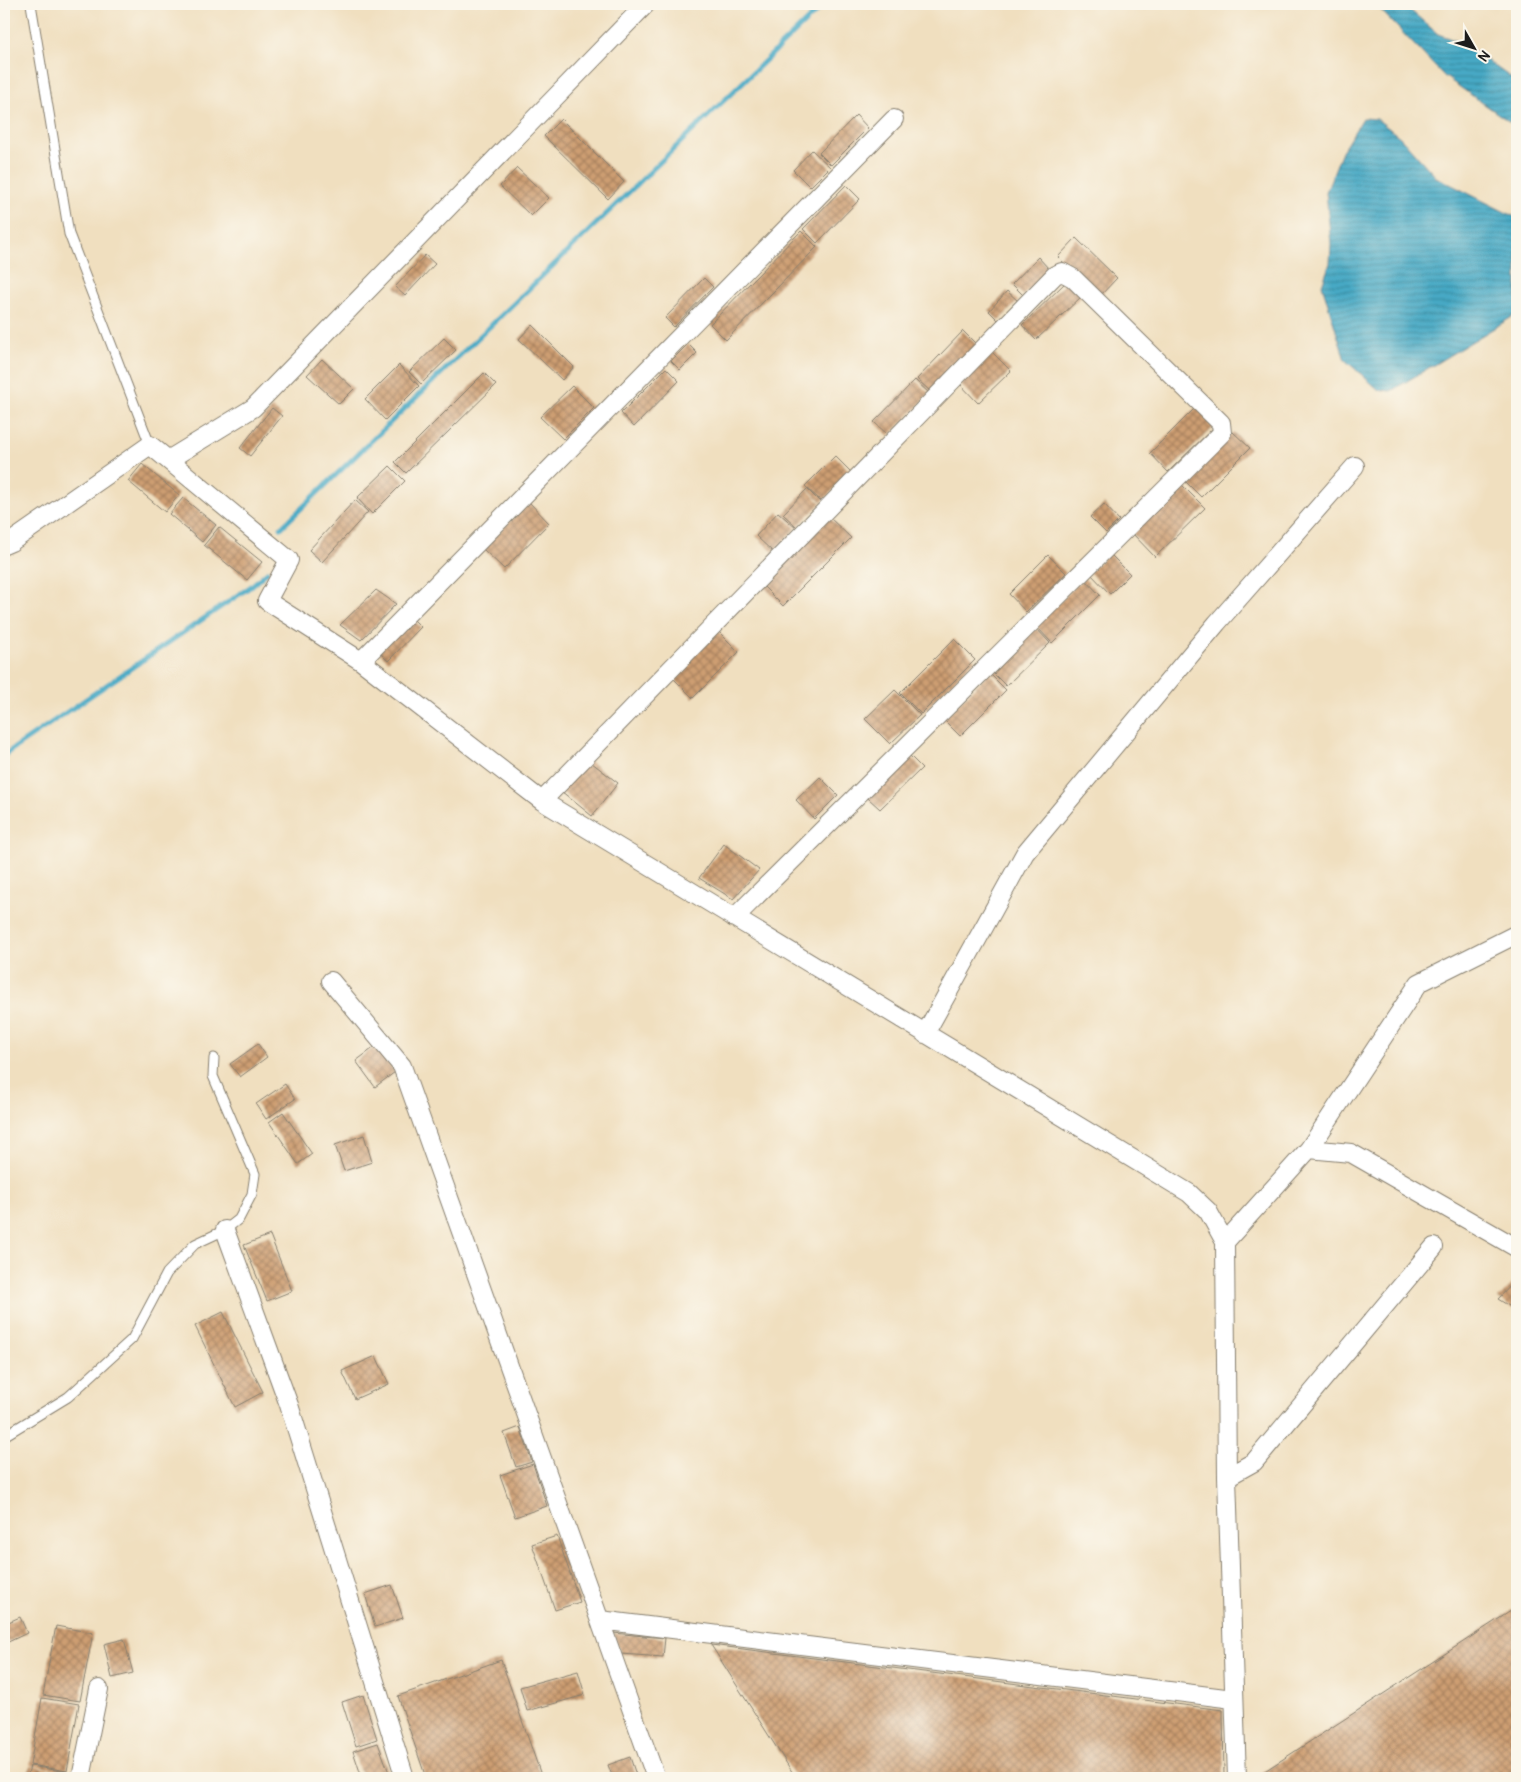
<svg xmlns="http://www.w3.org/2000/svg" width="1521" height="1782" font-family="Pangolin,sans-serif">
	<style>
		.water { fill: url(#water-rules); stroke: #316270 }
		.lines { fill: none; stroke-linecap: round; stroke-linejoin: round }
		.stream { stroke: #46a9c5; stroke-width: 5 }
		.building { fill: url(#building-cross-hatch) }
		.lane-casing { stroke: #867e6e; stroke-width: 11 }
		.street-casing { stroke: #867e6e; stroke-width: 20 }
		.lane { stroke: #fff; stroke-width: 9 }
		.street { stroke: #fff; stroke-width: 18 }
	</style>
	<defs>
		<pattern id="water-rules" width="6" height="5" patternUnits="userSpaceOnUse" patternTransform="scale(1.25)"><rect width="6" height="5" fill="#46a9c5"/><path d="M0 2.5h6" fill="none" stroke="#3a899f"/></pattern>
		<pattern id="building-cross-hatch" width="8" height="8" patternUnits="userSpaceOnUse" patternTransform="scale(1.25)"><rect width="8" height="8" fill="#cd9e72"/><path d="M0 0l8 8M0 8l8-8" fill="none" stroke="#a6805d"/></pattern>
	</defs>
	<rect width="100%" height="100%" fill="#fbf7ec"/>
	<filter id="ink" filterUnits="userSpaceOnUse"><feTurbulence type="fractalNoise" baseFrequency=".02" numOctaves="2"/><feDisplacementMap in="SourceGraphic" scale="10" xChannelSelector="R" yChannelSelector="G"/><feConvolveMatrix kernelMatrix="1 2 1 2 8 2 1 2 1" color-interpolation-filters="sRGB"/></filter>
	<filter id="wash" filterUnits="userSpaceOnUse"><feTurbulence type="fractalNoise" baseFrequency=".0096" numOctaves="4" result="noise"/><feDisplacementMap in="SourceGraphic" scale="20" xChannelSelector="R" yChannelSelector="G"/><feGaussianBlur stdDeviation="1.12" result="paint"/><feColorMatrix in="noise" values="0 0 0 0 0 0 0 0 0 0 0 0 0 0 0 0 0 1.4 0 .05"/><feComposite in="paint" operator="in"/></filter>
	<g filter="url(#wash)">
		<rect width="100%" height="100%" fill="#f0dfbf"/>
		<path class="water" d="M1375 4H1403L1438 34 1462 43 1517 82V127L1444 76Z
			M1363 118 1377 119 1401 138 1436 177 1517 218V314L1391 391 1379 390 1345 360 1322 285 1330 263 1331 244 1326 192 1342 151Z"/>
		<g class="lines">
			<path class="stream" d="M939 4H953
				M281 528 824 4
				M4 755 250 587 267 572"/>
		</g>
		<g id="blocks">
			<path class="building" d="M856 115 868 128 831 165 819 153Z
				M561 119 624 182 608 199 544 136Z
				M812 150 830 167 810 187 793 170Z
				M517 168 549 198 531 216 500 186Z
				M846 185 860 199 817 243 803 229Z
				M801 231 817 247 726 340 710 324Z
				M1076 238 1117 278 1099 297 1058 257Z
				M425 255 435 264 405 296 395 287Z
				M1038 257 1049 269 1023 295 1012 284Z
				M704 278 713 287 674 327 665 318Z
				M1068 280 1083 295 1036 340 1022 325Z
				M1007 291 1018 301 999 321 989 311Z
				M532 325 574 367 562 380 519 339Z
				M963 331 977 345 931 392 917 379Z
				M444 338 456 350 421 384 409 372Z
				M688 344 697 353 680 370 671 361Z
				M992 352 1011 371 978 403 960 384Z
				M322 359 354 389 339 404 307 375Z
				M399 365 419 386 385 420 365 399Z
				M666 368 679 381 634 427 621 413Z
				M484 373 496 385 406 473 395 462Z
				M915 380 930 394 889 436 874 422Z
				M572 386 594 408 563 439 540 417Z
				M1199 404 1218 423 1168 472 1150 453Z
				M272 408 282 416 250 456 240 448Z
				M1233 432 1250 448 1201 497 1185 481Z
				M835 456 851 472 822 502 805 486Z
				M142 464 179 495 165 512 128 481Z
				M390 466 405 481 372 514 357 498Z
				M1181 484 1205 508 1155 557 1132 533Z
				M807 489 821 503 797 527 783 514Z
				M183 498 216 525 202 542 169 514Z
				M355 500 368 512 322 562 309 550Z
				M529 502 549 523 504 569 483 549Z
				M1104 504 1119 520 1106 533 1090 517Z
				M778 512 796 528 773 552 756 536Z
				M828 516 851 538 783 606 761 584Z
				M219 527 262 562 247 580 204 545Z
				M1109 553 1130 574 1110 594 1089 572Z
				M1048 555 1066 573 1026 612 1009 594Z
				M1084 578 1100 595 1052 643 1036 626Z
				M376 590 396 604 361 640 340 625Z
				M411 617 421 627 388 661 378 651Z
				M1035 627 1050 643 1006 686 991 671Z
				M716 629 739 652 693 698 670 675Z
				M954 639 975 660 921 714 900 693Z
				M989 673 1006 690 960 736 943 719Z
				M895 690 920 715 890 744 865 719Z
				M910 756 922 768 880 809 868 798Z
				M587 759 618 783 592 816 561 791Z
				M820 777 838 795 814 819 796 800Z
				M724 844 759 870 733 899 699 878Z
				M258 1044 267 1057 240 1077 230 1064Z
				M376 1046 395 1072 375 1087 356 1061Z
				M285 1084 295 1099 266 1119 256 1104Z
				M283 1112 312 1154 298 1164 269 1122Z
				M364 1135 372 1162 344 1171 335 1145Z
				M270 1235 292 1291 267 1301 244 1245Z
				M1517 1279V1311L1498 1299Z
				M223 1312 263 1392 235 1407 195 1326Z
				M376 1356 389 1384 355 1399 342 1371Z
				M520 1427 532 1462 516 1467 504 1433Z
				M533 1464 547 1506 515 1517 500 1475Z
				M557 1536 580 1602 555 1610 532 1544Z
				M392 1585 403 1618 375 1627 365 1594Z
				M1517 1607V1778H1257V1776Z
				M20 1617 27 1633 4 1644V1624Z
				M56 1626 93 1633 80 1701 43 1695Z
				M613 1633 665 1638 663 1657 621 1654Z
				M124 1639 133 1673 112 1678 104 1644Z
				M711 1645 1223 1710 1224 1778H796Z
				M501 1660 542 1778H426L398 1696Z
				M578 1671 585 1695 527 1711 520 1687Z
				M363 1695 377 1739 356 1746 342 1702Z
				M42 1698 79 1704 67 1771 30 1765Z
				M378 1743 391 1778H362L353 1751Z
				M630 1757 637 1778H613L608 1765Z
				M30 1766 67 1772 66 1778H27Z"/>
		</g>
	</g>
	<g filter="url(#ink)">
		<use href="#blocks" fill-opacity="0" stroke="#867e6e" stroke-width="1"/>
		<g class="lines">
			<g class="lane-casing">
				<path id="lane" d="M31 4 69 234 150 445
					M4 1436 68 1397 132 1339 167 1273 195 1244 225 1230 239 1219 252 1194 255 1174 213 1076 214 1058"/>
			</g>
			<g class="street-casing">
				<path id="street" d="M168 460 253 408 646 4
					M4 545 11 542 150 445 289 560 267 601 361 661 542 801 1189 1193 1208 1211 1225 1242 1227 1477 1237 1778
					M361 661 894 119
					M542 801 1055 275 1062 272 1073 278 1221 423 1222 433 734 918
					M331 981 402 1066 656 1778
					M925 1034 1025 853 1217 623 1355 466
					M1309 1149 1351 1153 1517 1248
					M225 1230 289 1405 405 1778
					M1225 1242 1309 1149 1419 983 1517 934
					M1227 1477 1254 1462 1434 1247
					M600 1620 1233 1699
					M81 1778 99 1689"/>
			</g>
			<use href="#lane" class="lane"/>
			<use href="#street" class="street"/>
		</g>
	</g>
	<rect width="1521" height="1782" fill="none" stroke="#fbf7ec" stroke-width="20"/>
	<g transform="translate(1474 48) rotate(129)" stroke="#fbf7ec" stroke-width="4" paint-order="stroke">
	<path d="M0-4L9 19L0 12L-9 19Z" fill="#1c1c1c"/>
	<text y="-8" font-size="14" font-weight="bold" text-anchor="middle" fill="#1c1c1c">N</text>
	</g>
</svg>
